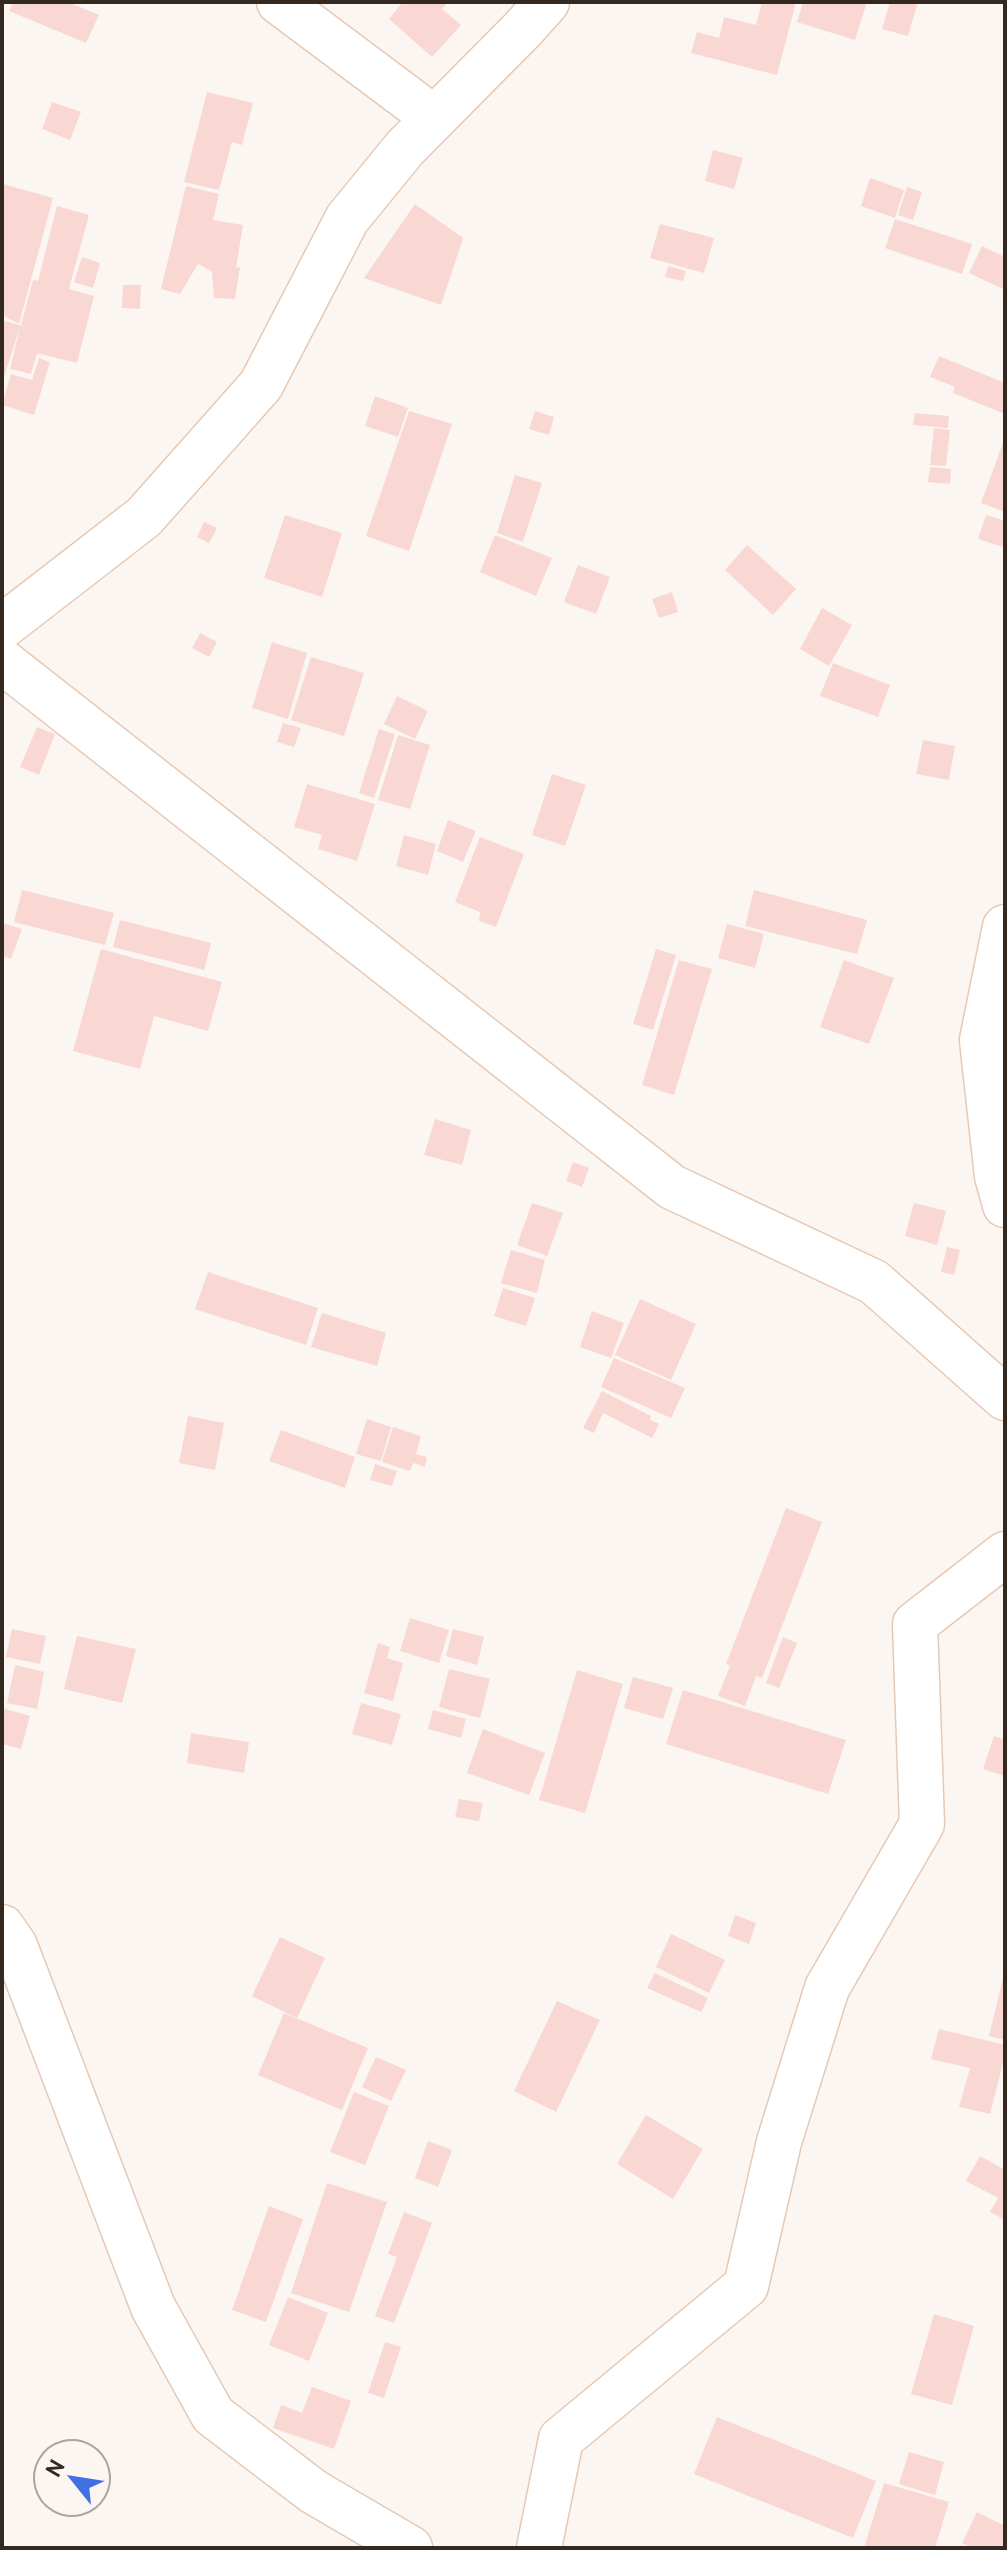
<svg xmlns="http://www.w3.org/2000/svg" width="1007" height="2550" font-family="Overpass,sans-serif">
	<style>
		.building { fill: #f9d7d3 }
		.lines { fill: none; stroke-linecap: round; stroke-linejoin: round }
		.minor-casing { stroke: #e6c9b4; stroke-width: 47 }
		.minor { stroke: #fff; stroke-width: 44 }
	</style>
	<rect width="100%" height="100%" fill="#fcf6f2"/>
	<path class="building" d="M13 2H68L99 15 86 43 9 11Z
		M403 2H448L442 9 461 25 432 57 389 19Z
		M762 2H796L777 75 691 53 697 32 719 38 724 17 756 25Z
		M803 2H867L855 40 797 22Z
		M890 2H918L908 36 882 29Z
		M207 92 253 103 242 145 232 142 219 190 184 182Z
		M52 102 81 112 70 140 42 129Z
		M713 150 743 158 734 189 705 181Z
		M870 178 904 190 895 218 861 206Z
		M3 184 53 198 19 324 2 315Z
		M186 186 219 194 213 220 243 225 236 268 240 267 235 299 214 298 212 271 198 264 180 294 161 289Z
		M907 187 922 192 913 220 898 215Z
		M415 204 463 238 441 305 364 278Z
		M57 206 89 215 69 289 94 296 77 363 37 353 31 374 10 369 20 327 2 383V320L26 327 21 325 33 280 38 281Z
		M895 219 972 244 962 274 885 248Z
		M660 224 714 238 704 273 650 258Z
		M982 246 1005 257 1003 289 969 273Z
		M82 257 100 263 93 288 74 282Z
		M668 266 686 271 683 281 665 277Z
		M123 285H141L140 309 122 308Z
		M939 356 1005 383V414L953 393 955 387 930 377Z
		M39 358 50 362 34 415 2 405 11 374 32 380Z
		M375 396 408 408 398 437 365 426Z
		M409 411 452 424 409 551 366 536Z
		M535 411 554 417 549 435 529 429Z
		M915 413 949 416 948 428 913 425Z
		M934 428 950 430 946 466 930 465Z
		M1005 437V512L981 503Z
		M930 467 951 469 950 484 928 482Z
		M515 475 542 483 523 542 497 533Z
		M285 515 342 533 322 597 264 578Z
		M986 515 1005 521 1003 547 978 539Z
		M204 522 217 528 209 543 197 537Z
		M495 535 552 558 536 596 480 572Z
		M747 545 796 589 773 615 725 570Z
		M578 565 610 577 596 614 564 602Z
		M672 592 678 612 659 618 652 599Z
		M822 608 852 625 829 666 800 649Z
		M200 633 217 642 209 657 192 648Z
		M272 642 307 653 288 719 252 708Z
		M311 657 364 673 344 736 291 720Z
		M833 663 890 685 878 717 820 696Z
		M397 696 428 711 415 739 384 724Z
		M283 723 301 728 294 747 277 742Z
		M37 727 55 734 39 775 20 767Z
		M379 729 395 734 374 798 359 793Z
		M398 735 430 745 410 809 378 800Z
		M923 740 955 746 949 780 916 774Z
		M552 774 586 785 565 846 532 835Z
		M307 784 375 804 357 861 318 849 322 835 294 827Z
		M448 820 476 831 463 862 437 851Z
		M404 835 436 844 428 875 396 866Z
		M480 837 524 854 496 927 479 921 480 912 455 902Z
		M22 890 114 913 105 945 14 922Z
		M754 890 867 920 857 954 745 926Z
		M120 920 211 943 204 970 113 947Z
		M2 923 22 929 11 959 2 956Z
		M727 924 764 934 755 968 718 958Z
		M101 949 222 982 208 1031 154 1016 140 1069 73 1051Z
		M656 949 676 955 653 1030 633 1024Z
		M679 960 712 969 674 1095 642 1085Z
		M844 960 894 978 869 1044 820 1027Z
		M435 1119 471 1130 462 1165 424 1155Z
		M573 1162 589 1168 582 1187 566 1181Z
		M532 1203 563 1213 547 1256 517 1245Z
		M914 1203 946 1211 937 1245 905 1236Z
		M947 1247 960 1250 954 1275 941 1272Z
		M511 1250 545 1260 537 1293 501 1283Z
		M208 1272 318 1308 306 1345 195 1309Z
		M503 1288 535 1298 526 1326 494 1316Z
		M640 1299 696 1324 671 1380 615 1355Z
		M592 1311 624 1323 611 1358 580 1347Z
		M322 1313 386 1333 377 1366 311 1347Z
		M614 1358 685 1388 671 1418 601 1387Z
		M602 1391 651 1416 650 1420 659 1424 652 1438 603 1413 594 1433 583 1428Z
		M188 1416 224 1423 215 1470 179 1463Z
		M367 1419 391 1427 381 1461 356 1454Z
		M393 1427 421 1436 416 1454 427 1457 425 1467 413 1463 410 1471 382 1462Z
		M281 1430 355 1457 345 1488 269 1461Z
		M375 1464 397 1471 392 1486 370 1480Z
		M786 1508 822 1522 762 1678 756 1676 745 1706 718 1696 730 1666 726 1664Z
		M410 1618 449 1630 439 1663 400 1651Z
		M12 1629 46 1636 40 1664 6 1657Z
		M453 1629 484 1637 477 1665 446 1656Z
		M77 1636 136 1649 122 1703 64 1689Z
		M783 1637 797 1643 779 1688 766 1683Z
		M378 1643 390 1647 387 1658 403 1663 393 1701 364 1693Z
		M15 1665 44 1672 37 1709 7 1703Z
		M449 1669 490 1679 480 1718 439 1707Z
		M577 1670 623 1684 585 1813 539 1800Z
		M633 1677 673 1688 663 1719 624 1708Z
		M683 1690 846 1740 828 1794 666 1744Z
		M361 1703 401 1714 392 1745 352 1734Z
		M2 1708 30 1716 21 1749 2 1744Z
		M433 1710 466 1719 461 1738 428 1729Z
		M483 1729 545 1753 529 1795 467 1773Z
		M191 1733 249 1742 244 1773 187 1763Z
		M994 1736 1005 1740V1776L983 1769Z
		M459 1799 483 1803 479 1821 455 1817Z
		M735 1915 756 1923 749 1944 728 1936Z
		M671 1934 725 1960 709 1993 656 1967Z
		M280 1937 325 1958 297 2018 252 1996Z
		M655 1973 708 1998 701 2012 647 1988Z
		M1004 1974H1005V2040L989 2036Z
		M557 2001 600 2020 556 2112 514 2091Z
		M284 2013 368 2048 342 2110 258 2075Z
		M939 2029 1005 2045V2055L990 2114 959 2107 970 2068 931 2059Z
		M376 2057 406 2070 391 2101 362 2087Z
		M354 2092 389 2106 365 2165 330 2152Z
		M646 2115 703 2149 673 2199 617 2164Z
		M428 2141 452 2150 438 2187 415 2178Z
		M980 2156 1005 2170V2220L990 2212 998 2198 966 2181Z
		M327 2183 387 2202 349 2312 291 2293Z
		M269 2206 303 2219 266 2322 232 2310Z
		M404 2212 432 2223 394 2323 375 2316 397 2257 388 2254Z
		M288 2297 328 2313 309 2361 269 2345Z
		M934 2314 974 2326 952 2405 911 2394Z
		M385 2342 401 2347 384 2398 368 2393Z
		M312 2387 351 2401 334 2449 273 2428 281 2405 302 2413Z
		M717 2417 876 2481 853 2538 694 2474Z
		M909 2452 944 2462 935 2495 899 2484Z
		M884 2483 949 2502 935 2548H864Z
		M977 2512 1005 2526V2548H972L962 2543Z"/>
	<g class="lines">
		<g class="minor-casing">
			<path id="minor" d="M279 2 434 118
				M2 627 144 517 261 385 347 219 405 148 522 30 547 2
				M2 661 672 1187 874 1282 1005 1398
				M1005 927 982 1040 997 1176 1005 1205
				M2 1927 15 1946 153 2307 213 2415 314 2492 410 2548
				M539 2548 561 2439 746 2286 779 2142 827 1988 922 1824 915 1624 1005 1554"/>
		</g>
		<use href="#minor" class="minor"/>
	</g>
	<rect width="1007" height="2550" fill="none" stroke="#342921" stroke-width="8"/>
	<g transform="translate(72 2478) rotate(300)"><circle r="38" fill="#fcf6f2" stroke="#aca49e" stroke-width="2"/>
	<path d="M0-6L14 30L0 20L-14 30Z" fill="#4071e2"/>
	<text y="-12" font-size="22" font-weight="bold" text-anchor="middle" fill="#342921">N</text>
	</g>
</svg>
